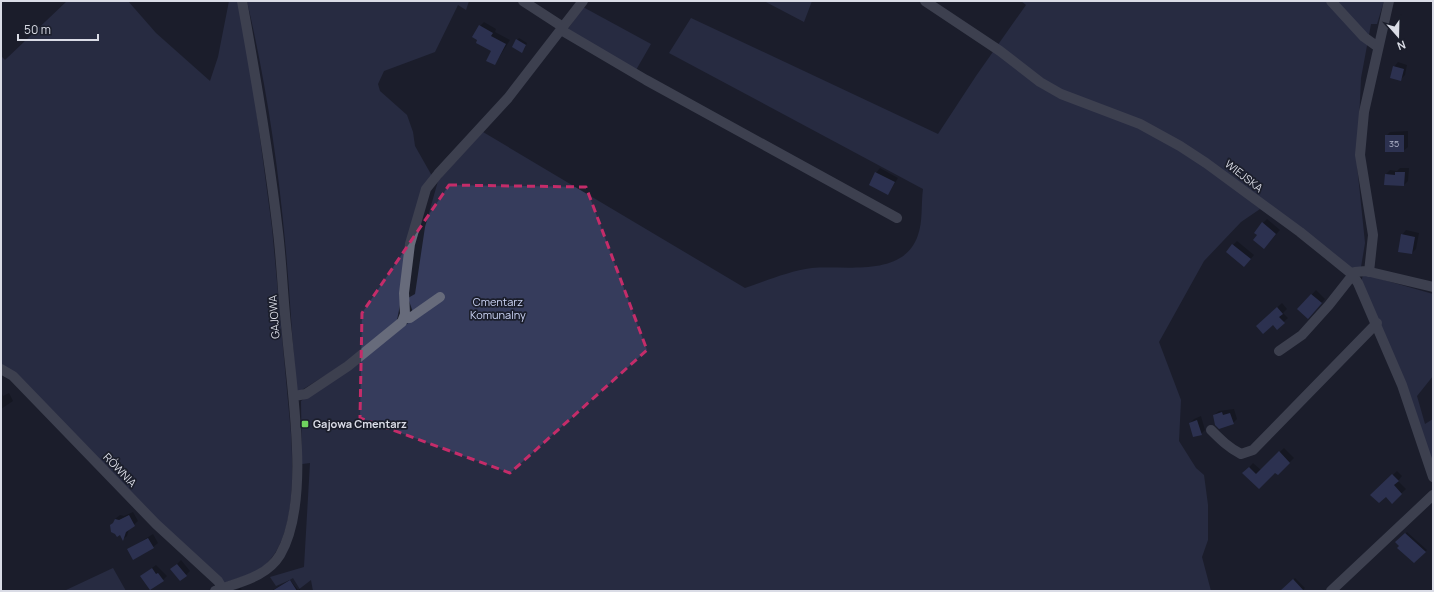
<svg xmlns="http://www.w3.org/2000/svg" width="1434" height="592" font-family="Manrope,sans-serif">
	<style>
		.green { fill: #363c5c }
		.shadow { fill: #0007 }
		.building { fill: #41497d }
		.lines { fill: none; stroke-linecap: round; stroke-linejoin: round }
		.minor { stroke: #676b7b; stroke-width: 10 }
		.marked { fill: none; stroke: #c42c69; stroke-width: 3; stroke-dasharray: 8 5; stroke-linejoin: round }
		.poi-dot { fill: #70d35f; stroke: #1b1e2b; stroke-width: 1.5 }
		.labels { text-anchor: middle; stroke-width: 3.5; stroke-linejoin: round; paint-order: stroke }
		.number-label { font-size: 9px; fill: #b4b7cc }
		.street-label { font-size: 11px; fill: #dadce6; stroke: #1b1e2b }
		.park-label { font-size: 11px; fill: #ccd4f5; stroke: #1b1e2b }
		.poi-label { font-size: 11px; font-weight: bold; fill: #dadce6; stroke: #1b1e2b; text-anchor: start }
	</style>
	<rect width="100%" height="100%" fill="#1b1e2b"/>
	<path class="green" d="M67 1H128L156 33 210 81 218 57 229 1H238L251 71 272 228 291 434C293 471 296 536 266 564 255 574 237 578 224 583L173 536 1 365V56L5 60Z
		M247 1H469L466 10 458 5 435 52 384 71 378 84 380 91 407 115 413 132 415 146 432 176 424 187 397 320 358 355 297 393C292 342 290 292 285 241 278 162 265 78 247 1Z
		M764 1H812L804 22Z
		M1021 1H1384L1377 24H1371L1361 78 1357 165 1365 243 1361 267 1352 270 1260 209 1241 222 1204 261 1159 342 1181 400 1179 441 1196 468 1204 475 1208 505V540L1202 557 1211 591H313L311 580 298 590 290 580 276 586 270 577 304 567 310 463 302 464 301 401 415 318 408 298 415 294 425 227 438 181 483 132 745 288C766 281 789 271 812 268 846 265 904 278 918 235 923 222 921 203 923 189L669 53 691 18 938 134 976 76 1026 5Z
		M583 7 651 44 636 70 568 29Z
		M1363 274 1433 294V376L1417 396 1425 424 1433 419V466L1361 284Z
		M113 568 126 591H64Z"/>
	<path class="shadow" d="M484 22 496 29 495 32 510 40 495 64 492 51 480 26Z
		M519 38 527 43 524 50 517 40Z
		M1398 62 1407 65 1405 75 1401 79 1394 67Z
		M1408 131V147L1403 151 1386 136 1390 132Z
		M880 168 898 178 888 194 876 173Z
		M1400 168H1409L1408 181 1404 185 1386 174 1390 170 1397 171Z
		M1267 219 1280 230 1264 248 1259 235 1263 223Z
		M1406 230 1419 233 1416 249 1412 253 1402 235Z
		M1237 241 1254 255 1248 262 1233 245Z
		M1316 290 1325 299 1312 313 1299 309Z
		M1282 303 1287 309 1283 313 1288 318 1277 328 1273 323 1261 322Z
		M1 392 3 396 9 393 13 401 1 409Z
		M1234 409 1237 419 1233 423 1214 415 1219 411Z
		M1201 416 1205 430 1201 434 1190 423 1194 419Z
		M1284 448 1294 458 1278 474 1275 471 1259 488 1244 473 1253 463 1261 470Z
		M1397 471 1402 476 1398 481 1406 489 1392 502 1386 496 1372 495Z
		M133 512 138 521 129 529 127 536 123 539 115 521V519L120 515 124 516Z
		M1407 532 1427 550 1414 562 1397 542Z
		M153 534 158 543 153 547 129 549Z
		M181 560 190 571 186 575 176 565Z
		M156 565 167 576 163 580 141 576Z
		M293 578 301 591H271Z
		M1295 578 1305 588 1302 591H1282Z
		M241 588 242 591H235L236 590Z"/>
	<path class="building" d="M479 25 493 33 491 36 506 44 495 65 486 61 491 51 476 43 477 40 472 37Z
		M516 39 526 45 522 53 512 47Z
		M1393 66 1404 69 1401 81 1390 78Z
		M1385 135H1404V152H1385Z
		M875 172 895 182 888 195 869 185Z
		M1395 172H1405L1404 186 1384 185 1385 174 1395 175Z
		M1262 222 1276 234 1264 249 1253 240 1257 235 1254 233Z
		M1401 234 1415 237 1412 254 1398 252Z
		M1232 244 1251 259 1244 267 1226 252Z
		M1311 294 1322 303 1308 319 1297 309Z
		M1277 307 1283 314 1279 317 1285 323 1277 330 1273 325 1263 334 1256 326Z
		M1222 412 1223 415 1230 413 1234 424 1219 429 1215 425 1213 415Z
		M1197 420 1202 435 1193 437 1189 423Z
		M1279 451 1290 463 1278 475 1275 473 1259 489 1242 473 1249 467 1256 474Z
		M1392 474 1399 481 1394 485 1402 494 1392 504 1386 497 1379 503 1370 495Z
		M129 515 135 526 126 532 123 541 120 535 117 537 115 534 111 532 110 525 113 523 115 519 119 520Z
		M1405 533 1426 552 1414 563 1397 548 1399 546 1395 542Z
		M148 538 154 548 133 560 127 549Z
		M177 564 187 576 180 581 170 569Z
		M152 568 156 574 158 573 164 581 150 590 140 576Z
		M1293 579 1304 591H1280Z
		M290 580 297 591H272Z"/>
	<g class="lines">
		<path class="minor" d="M523 1 563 27
			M925 1 1000 51 1040 82 1061 94 1140 124 1180 146 1206 163 1300 232 1352 274 1358 283 1402 385 1433 477
			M1331 1 1364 37 1378 47
			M561 30 646 80 897 218
			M1369 272 1373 235 1360 155 1364 112 1389 1
			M404 318H410L440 297
			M1279 351 1302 335 1329 305 1355 272 1366 271 1433 287
			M1 369 13 376 156 524 218 581 222 588
			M294 396 306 394 348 366 402 322 405 314 404 293 410 244 426 189 438 174 508 98 583 1
			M1211 430C1221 440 1229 448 1241 454L1253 450 1377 323
			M215 591C238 582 266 578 280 555 311 502 292 393 287 334 283 300 282 266 278 232 269 154 256 78 242 1
			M1331 591 1433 495"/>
	</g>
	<path d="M0 0H1434V592H0ZM449 185 586 187 647 350 510 473 360 418 362 313Z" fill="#1b1e2b" fill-opacity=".55" fill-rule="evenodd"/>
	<path class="marked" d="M449 185 586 187 647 350 510 473 360 418 362 313Z"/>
	<rect class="poi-dot" x="301" y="420" width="8" height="8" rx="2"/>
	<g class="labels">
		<g class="number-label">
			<text x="1394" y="147">35</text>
		</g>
		<g class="street-label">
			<text transform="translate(1244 176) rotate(38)" y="4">WIEJSKA</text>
			<text transform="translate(274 317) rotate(-94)" y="4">GAJOWA</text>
			<text transform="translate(120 470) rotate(46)" y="4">RÓWNIA</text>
		</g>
		<g class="park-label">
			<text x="498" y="306">Cmentarz<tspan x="498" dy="13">Komunalny</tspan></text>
		</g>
		<g class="poi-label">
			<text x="313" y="428">Gajowa Cmentarz</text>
		</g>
	</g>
	<rect width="1434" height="592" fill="none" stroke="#dadce6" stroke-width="4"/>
	<g transform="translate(1398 36) rotate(160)" stroke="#1b1e2b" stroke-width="3" paint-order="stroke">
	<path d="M0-3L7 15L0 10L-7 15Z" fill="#dadce6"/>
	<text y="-6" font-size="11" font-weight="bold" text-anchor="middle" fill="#dadce6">N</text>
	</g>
	<path d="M18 34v6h80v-6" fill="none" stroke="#dadce6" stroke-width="2"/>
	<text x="24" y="34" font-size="12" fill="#dadce6" stroke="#1b1e2b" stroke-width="3" paint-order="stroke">50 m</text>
</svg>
